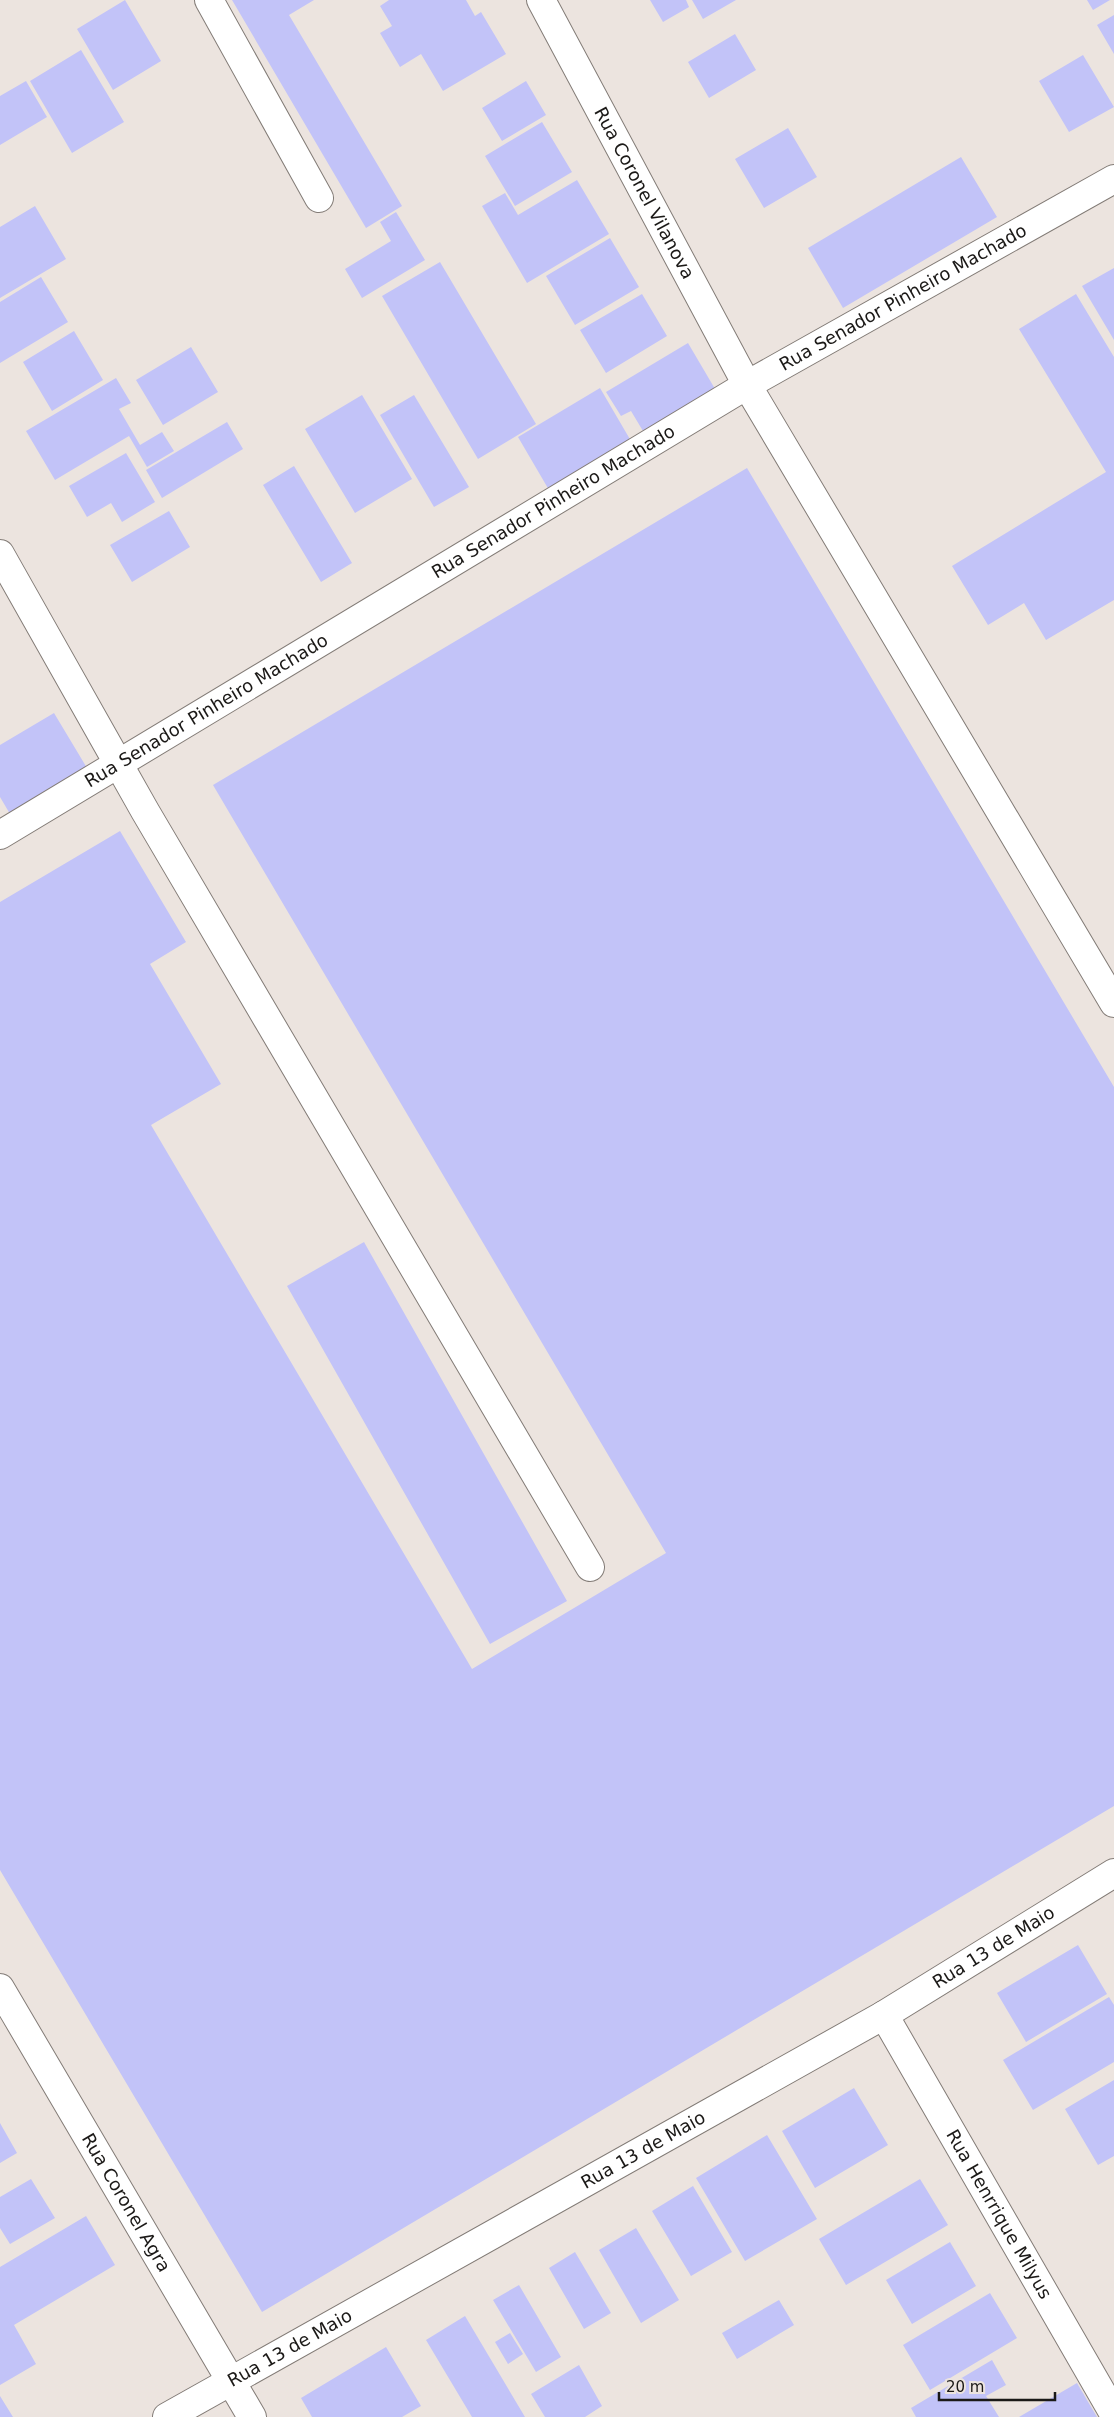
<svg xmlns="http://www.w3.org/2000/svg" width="1114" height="2417" font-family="'DejaVu Sans',sans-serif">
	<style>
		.building { fill: #c2c3f8 }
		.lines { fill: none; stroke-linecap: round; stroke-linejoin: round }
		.minor-casing { stroke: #837c77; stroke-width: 30 }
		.minor { stroke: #fff; stroke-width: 28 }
		.labels { text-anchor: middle; stroke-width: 4; stroke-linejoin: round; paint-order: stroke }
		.street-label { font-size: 18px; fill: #1b1917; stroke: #ece4df }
	</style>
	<rect width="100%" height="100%" fill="#ece4df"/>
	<path class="building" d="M125 0 161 61 113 90 77 29Z
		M232 0H314L289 15 402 206 366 228Z
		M389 0H466L475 16 481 12 506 54 443 91 421 54 400 67 380 33 392 26 380 6Z
		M650 0H686L689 7 663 22Z
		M692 0H736L703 19Z
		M1087 0H1110L1093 10Z
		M1114 15V54L1097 25Z
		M735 34 756 70 709 98 688 62Z
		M81 50 124 122 72 153 30 81Z
		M1083 55 1114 107 1069 132 1039 81Z
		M26 81 47 117 0 145V96Z
		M526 81 546 115 502 141 482 108Z
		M542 122 572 172 515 206 485 156Z
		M788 128 817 177 764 208 735 159Z
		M961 157 997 217 843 308 808 248Z
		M577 180 609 234 527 283 482 206 505 193 518 215Z
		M35 206 66 259 0 298V227Z
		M396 212 425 260 362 298 345 269 391 241 380 222Z
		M610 238 639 287 575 325 546 276Z
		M440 262 536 424 478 459 382 296Z
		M1114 268V340L1082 286Z
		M41 277 68 322 0 363V302Z
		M642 294 667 336 606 373 580 330Z
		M1076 294 1114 357V600L1046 640 1024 603 988 625 952 566 1106 472 1019 329Z
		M74 331 103 380 52 411 23 362Z
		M688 343 718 394 646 436 631 411 621 416 606 392Z
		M191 347 218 392 163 425 136 380Z
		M116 378 131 403 119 409 140 445 162 432 174 451 147 467 129 436 55 480 26 431Z
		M600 388 631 441 549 490 518 437Z
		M362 395 412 479 355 513 305 429Z
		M414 395 469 487 434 507 380 415Z
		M227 422 243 449 162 498 146 470Z
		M126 453 155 502 122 522 111 503 87 517 69 486Z
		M294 466 352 563 321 582 263 485Z
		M747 468 1114 1087V1806L262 2312 0 1870V902L120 831 186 942 150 964 221 1084 151 1125 472 1669 666 1553 213 785Z
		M169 511 190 547 132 582 110 545Z
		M54 713 90 773 13 819 0 797V745Z
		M364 1242 567 1601 490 1644 287 1286Z
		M1078 1945 1107 1994 1026 2042 997 1993Z
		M1109 1997 1114 2005V2062L1033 2110 1003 2060Z
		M1114 2080V2156L1098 2165 1065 2109Z
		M854 2088 888 2145 815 2188 782 2131Z
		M0 2123 17 2153 0 2163Z
		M767 2135 817 2219 745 2261 696 2178Z
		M31 2179 55 2218 10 2244 0 2228V2197Z
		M920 2179 948 2225 846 2285 819 2239Z
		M693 2186 732 2252 691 2276 652 2211Z
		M86 2216 115 2265 14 2325 36 2364 0 2385V2267Z
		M636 2228 679 2300 641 2323 599 2250Z
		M950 2242 976 2286 912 2324 886 2280Z
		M575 2252 611 2313 584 2329 549 2268Z
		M519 2285 561 2357 536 2372 493 2300Z
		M990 2293 1017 2338 930 2390 903 2345Z
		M779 2300 794 2325 737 2359 722 2333Z
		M465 2316 525 2417H472L426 2340Z
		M510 2333 523 2354 508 2364 495 2342Z
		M386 2347 421 2406 402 2417H312L301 2398Z
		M992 2360 1006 2385 986 2396 999 2417H916L911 2408Z
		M579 2365 602 2406 585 2417H545L531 2394Z
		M1077 2383 1097 2417H1019Z
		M0 2396 13 2417H0Z"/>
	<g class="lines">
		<g class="minor-casing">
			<g id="minor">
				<path d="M209 0 319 198"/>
				<path id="s1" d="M541 0 747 385 1114 1003"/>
				<path d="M0 554 145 811 590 1567"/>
				<path id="s2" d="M0 835 747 385 1114 179"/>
				<path id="s3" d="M0 1988 252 2417"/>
				<path id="s4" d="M884 2015 1114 2414"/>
				<path id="s5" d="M167 2417 884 2015 1114 1873"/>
			</g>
		</g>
		<use href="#minor" class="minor"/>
	</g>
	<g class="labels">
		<g class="street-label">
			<text dy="6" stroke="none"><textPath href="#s1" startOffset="219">Rua Coronel Vilanova</textPath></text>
			<text dy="6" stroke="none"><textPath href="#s2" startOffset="1051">Rua Senador Pinheiro Machado</textPath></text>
			<text dy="6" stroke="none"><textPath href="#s2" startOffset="646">Rua Senador Pinheiro Machado</textPath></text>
			<text dy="6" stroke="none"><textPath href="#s2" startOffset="241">Rua Senador Pinheiro Machado</textPath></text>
			<text dy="6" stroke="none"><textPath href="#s5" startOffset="951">Rua 13 de Maio</textPath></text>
			<text dy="6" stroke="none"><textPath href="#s5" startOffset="546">Rua 13 de Maio</textPath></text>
			<text dy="6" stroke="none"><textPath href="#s3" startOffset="249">Rua Coronel Agra</textPath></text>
			<text dy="6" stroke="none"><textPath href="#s4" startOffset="230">Rua Henrrique Milyus</textPath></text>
			<text dy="6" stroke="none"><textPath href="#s5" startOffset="141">Rua 13 de Maio</textPath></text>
		</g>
	</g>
	<path d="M939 2392v8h116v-8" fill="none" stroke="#1b1917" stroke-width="2.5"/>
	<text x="946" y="2392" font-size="15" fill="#1b1917" stroke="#ece4df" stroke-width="4" paint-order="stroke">20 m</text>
</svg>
